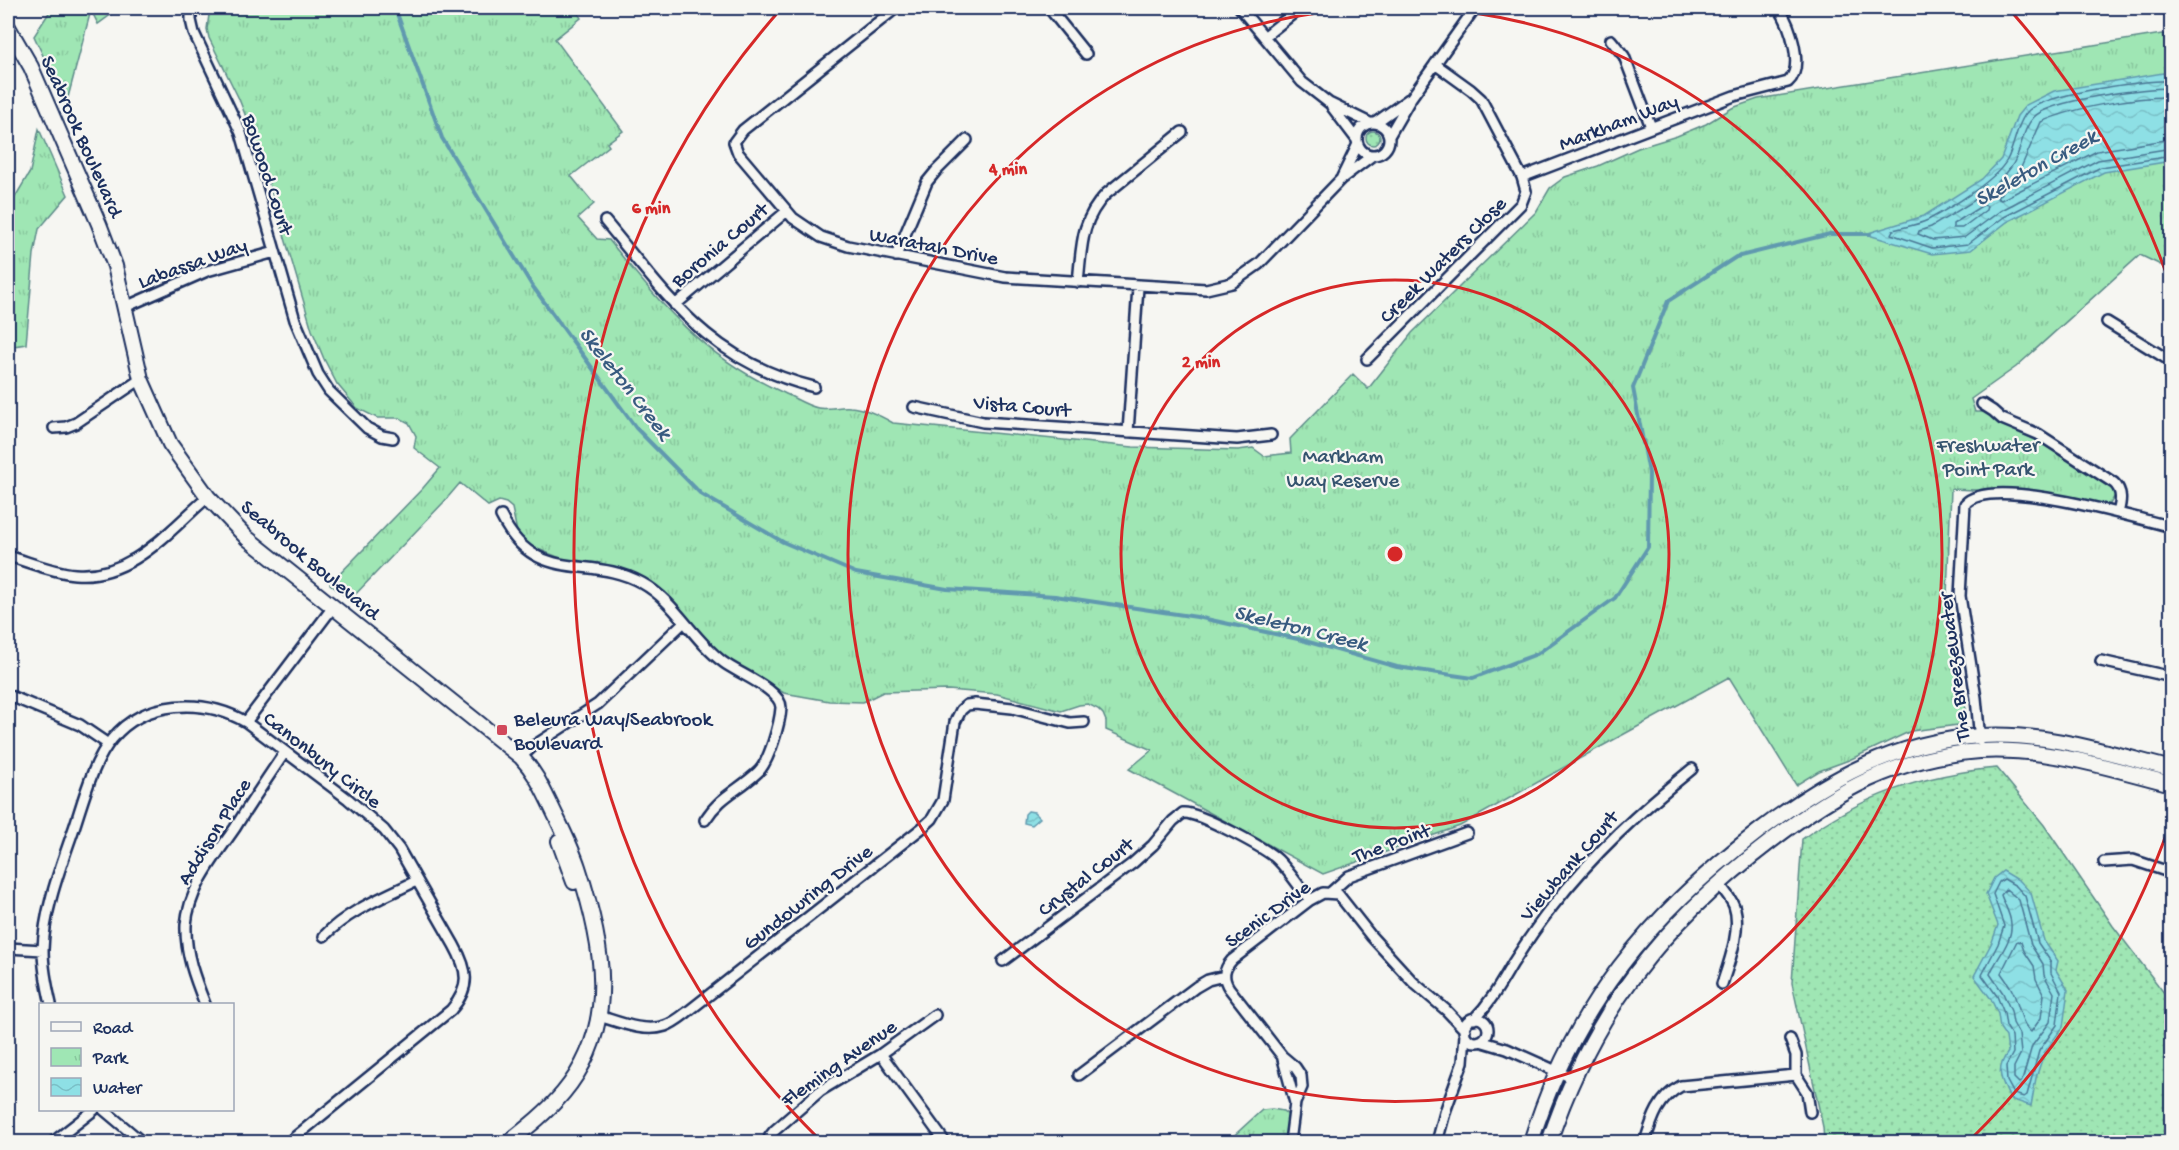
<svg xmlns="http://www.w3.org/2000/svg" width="2179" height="1150" font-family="'Gochi Hand',sans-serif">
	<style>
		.grass { fill: url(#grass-dots); stroke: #5d8a89; stroke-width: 1.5 }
		.park { fill: url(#park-tufts); stroke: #5d8a89; stroke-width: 1.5 }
		.water { fill: url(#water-waves); stroke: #6099af; stroke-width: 1.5 }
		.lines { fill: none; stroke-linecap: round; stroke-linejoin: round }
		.shore { stroke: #497694; stroke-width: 1.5 }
		.stream { stroke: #6099af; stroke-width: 4 }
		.street-casing { stroke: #1b2f5e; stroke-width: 14 }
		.secondary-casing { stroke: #1b2f5e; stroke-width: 18 }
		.street { stroke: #f6f6f2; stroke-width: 9 }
		.secondary { stroke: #f6f6f2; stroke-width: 14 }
		.ring { fill: none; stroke: #d62828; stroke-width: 3 }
		.poi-dot { fill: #d1495b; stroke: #f6f6f2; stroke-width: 2 }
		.labels { text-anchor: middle; stroke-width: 4.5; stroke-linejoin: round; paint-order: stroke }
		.street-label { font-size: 21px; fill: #1b2f5e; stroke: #f6f6f2 }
		.park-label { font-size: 21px; fill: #35546f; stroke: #f6f6f2 }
		.poi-label { font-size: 21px; fill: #1b2f5e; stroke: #f6f6f2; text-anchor: start }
		.water-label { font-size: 22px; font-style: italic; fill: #385b80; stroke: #f6f6f2 }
		.centre { fill: #d62828; stroke: #f6f6f2; stroke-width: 3 }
		.ring-label { font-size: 18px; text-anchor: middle; font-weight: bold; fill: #d62828; stroke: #f6f6f2; stroke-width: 4.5; stroke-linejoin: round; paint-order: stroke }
	</style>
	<defs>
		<pattern id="grass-dots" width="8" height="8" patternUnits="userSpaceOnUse" patternTransform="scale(1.5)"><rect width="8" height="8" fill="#9fe6b4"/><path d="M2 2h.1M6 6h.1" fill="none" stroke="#88c69d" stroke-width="1.8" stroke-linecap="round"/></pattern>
		<pattern id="park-tufts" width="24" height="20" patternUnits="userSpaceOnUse" patternTransform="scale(1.5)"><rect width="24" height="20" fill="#9fe6b4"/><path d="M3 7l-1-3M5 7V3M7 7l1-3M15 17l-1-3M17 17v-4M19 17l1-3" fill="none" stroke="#88c69d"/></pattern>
		<pattern id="water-waves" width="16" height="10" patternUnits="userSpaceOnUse" patternTransform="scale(1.5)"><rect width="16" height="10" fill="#8ee0e5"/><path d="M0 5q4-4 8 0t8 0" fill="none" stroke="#7ac0c7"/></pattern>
	</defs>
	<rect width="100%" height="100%" fill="#f6f6f2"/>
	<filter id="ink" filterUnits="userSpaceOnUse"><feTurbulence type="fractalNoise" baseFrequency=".0167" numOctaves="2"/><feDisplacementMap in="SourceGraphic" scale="12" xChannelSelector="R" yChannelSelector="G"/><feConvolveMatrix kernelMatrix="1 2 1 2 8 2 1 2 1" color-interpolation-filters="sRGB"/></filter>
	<g filter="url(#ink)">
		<path class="grass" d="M1366 138a7 7 0 1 1 14 0a7 7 0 1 1-14 0Z
			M1997 768 2044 825 2113 926 2171 1002V1142H1824L1823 1127 1792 983 1802 839C1861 796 1924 774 1997 768Z"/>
		<path class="park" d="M52 8H120L98 24 91 10 66 105 34 36Z
			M210 8H575L581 18 555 39 623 131 607 143 609 146 571 176 594 204 578 218 597 239 609 240C662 306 704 358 784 393 795 398 807 406 818 408 828 410 840 406 850 407 865 408 881 416 893 423L1133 447 1238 450 1253 448 1264 456 1291 453 1290 439 1353 374 1368 389 1412 333 1536 212 1550 188 1565 177 1598 166 1638 148 1677 136 1706 124 1732 108 1758 99 2162 34 2172 36 2171 270 2140 255 2016 367 1971 399 1975 412H1986L2001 424 2044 444 2112 487 2116 494 2110 504 2099 506 2046 493 1951 489 1947 596 1950 625 1966 715 1958 725 1911 731 1849 760 1819 771 1796 785 1729 677 1593 751 1460 826 1323 874 1129 769 1152 750 1106 730V721L1103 714 1098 709 1088 704 1079 705 1061 711 997 694 948 690 883 692 863 702 829 701 784 693 734 664 723 656 700 635 661 589 641 577 610 566 565 560 533 547 524 540 517 532 512 508 506 503 499 501 488 506 460 483 443 503 350 600 330 584 423 488 440 468 414 448 416 436 409 423 400 418H377L357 408 337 384 324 359 312 330 260 153 239 99 209 38 207 29Z
			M39 129 68 195 39 229 34 254 26 344 14 346 8 386 9 260 8 209 30 172Z
			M1272 1109 1283 1111 1288 1115 1285 1142H1227L1262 1110Z"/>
		<path class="water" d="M2163 73 2171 75V161L2104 172 2007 222 1971 250 1932 254 1865 234 1924 216 1982 179 2001 159 2017 116 2026 105 2054 91Z
			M1028 811 1034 812 1040 818 1032 825 1024 823 1025 814Z
			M2003 871 2020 881 2031 893 2044 941 2058 961 2056 970 2068 990 2063 1027 2044 1053 2036 1078 2031 1106 2010 1099C2002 1080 1994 1072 2008 1052L2006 1037 2000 1028 1998 1014 1991 999 1974 976 1992 942 1998 925 1986 894 1994 878Z"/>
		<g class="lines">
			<path class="shore" d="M2172 81C2146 79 2047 94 2029 110 2017 121 2015 145 2007 160 1995 181 1950 208 1928 220 1918 225 1904 227 1893 230L1891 234 1932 248 1968 244 2004 217 2101 167 2172 156
				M2172 88C2147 87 2050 100 2034 117 2021 130 2022 153 2011 167 1992 194 1958 210 1931 227L1919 231 1918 234 1933 240 1965 237 2000 211 2098 160 2172 148
				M2172 97C2137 96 2072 108 2041 122L2020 170 1997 198 2001 200 2097 151 2172 139
				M1983 205 1987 206 1986 210 1962 228H1953V224Z
				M2004 879 2016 886 2025 896 2038 943 2051 962V973L2061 992 2057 1025 2039 1051 2027 1095 2024 1097 2014 1094 2007 1081 2006 1066 2013 1053 2012 1036 2006 1026 2004 1013 1997 996 1982 975 1998 944 2004 926 1993 894 1999 882Z
				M2006 889 2019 900 2031 945 2043 964 2044 975 2054 993 2050 1022 2032 1046 2022 1081 2019 1083 2014 1078V1067L2021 1053 2019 1034 2013 1023 2011 1011 2003 993 1990 974C1996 959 2013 941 2011 924 2011 915 2004 904 2001 895Z
				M2017 941 2021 942 2024 951 2034 966 2036 979 2044 995 2041 1018 2031 1032C2020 1023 2019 1003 2012 990 2009 984 2005 979 2001 973Z"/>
			<path class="stream" d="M395 8 442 138 531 284 636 428 701 494 783 542 856 573 947 589 1055 596 1197 617 1298 639 1397 667 1473 678 1537 654 1615 598 1648 547 1649 473 1633 388 1668 301 1736 257 1830 234H1870"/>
			<g class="street-casing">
				<path id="street" d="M191 8V20L194 33 241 133 295 320 318 374 329 391 367 428 382 436 393 438
					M896 8 743 130 734 142 738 153 793 218 821 237 848 246 1005 277 1206 289 1232 283 1259 264 1341 179 1373 155
					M1049 8 1086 54
					M1240 8 1302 82 1329 103 1370 123
					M1264 37 1300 8
					M1611 40 1624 56 1651 127
					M1435 64 1471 90 1481 99 1522 177 1734 96 1788 82C1805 67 1790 25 1779 8
					M1332 107 1357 140
					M1375 123 1409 99
					M1357 139a16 16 0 1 1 32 0a16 16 0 1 1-32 0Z
					M1389 136 1411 98 1475 8
					M1342 177 1358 144
					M605 221C670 299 709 361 814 387
					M896 256 927 182 936 171 967 140
					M1078 282C1082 247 1080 221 1106 194L1182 132
					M675 305 787 211
					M123 308 207 271 275 252
					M2107 322 2172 362
					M1367 359 1521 204 1526 191 1522 177
					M1982 404 1993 411 2002 419 2038 434 2114 483C2123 491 2121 502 2118 513
					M914 407 983 422 1237 439 1271 435
					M54 428 66 427 76 423 141 379
					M1128 432 1138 287
					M501 516C536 587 589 553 642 583 675 601 692 639 723 662 737 673 782 690 781 708 780 723 769 762 758 772 738 791 721 795 705 820
					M8 556C29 562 52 572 75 574 132 579 169 530 208 497
					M2101 661 2172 677
					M8 695 80 725 108 744
					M246 722 333 607
					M1980 740 1976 698 1960 596 1965 504C1990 474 2135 518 2172 527
					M521 757 532 747 598 704 683 623
					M2104 862 2133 860 2172 873
					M1718 882C1723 890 1731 898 1734 906 1742 928 1729 963 1722 984
					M1331 892 1349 876 1467 833
					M324 936C349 910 384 897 416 881
					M8 948 43 950
					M1003 961 1133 863 1153 845 1173 821 1183 813C1197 811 1267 849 1278 860 1290 872 1299 887 1310 900
					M51 1004C47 987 43 968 43 950 44 910 60 869 73 831 83 802 92 763 112 739 145 699 204 698 246 722L348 799 384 830 399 849 454 945C468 970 471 987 451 1010L289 1142
					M205 1004C195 979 185 953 186 925 189 888 215 857 235 828 251 802 268 777 285 752
					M599 1016C619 1022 644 1033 665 1026 674 1023 682 1016 690 1010L922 828 932 819 943 800 955 722 961 710 967 705 975 704 1012 708 1070 723 1084 722
					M1464 1030a12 12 0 1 1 24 0a12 12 0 1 1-24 0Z
					M1474 1019C1491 1002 1501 983 1513 963 1525 944 1538 925 1552 907 1593 854 1640 811 1692 769
					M1790 1039 1796 1055V1075L1807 1092 1810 1112
					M1480 1041 1507 1049 1574 1079
					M881 1054 945 1142
					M1283 1059 1295 1103
					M1079 1075 1196 987 1208 980 1224 976
					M104 1110 142 1142
					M53 1142 94 1110
					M768 1142 770 1136 774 1131 820 1091 881 1054 935 1015
					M1290 1142 1295 1103 1302 1087 1301 1076 1295 1067 1282 1056 1229 988C1222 977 1224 969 1232 960L1310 900 1323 893 1338 894 1371 936 1413 982 1446 1010 1465 1030
					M1437 1142 1446 1109 1463 1062 1465 1034
					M1645 1142C1652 1119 1658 1098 1681 1086L1796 1075"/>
			</g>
			<g class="secondary-casing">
				<path id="secondary" d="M8 27 31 67 99 224 115 266 141 379 170 444 208 497 247 538 521 757C536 773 543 790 552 808 561 827 571 846 578 867 603 943 620 1025 563 1093 547 1112 528 1127 509 1142
					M559 841 574 882
					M1531 1142C1572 1008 1649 915 1759 831 1826 780 1895 741 1981 736 2046 732 2109 753 2172 769
					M1549 1142C1593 1011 1662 924 1771 841 1836 791 1896 757 1980 751 2045 747 2109 768 2172 784"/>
			</g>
			<use href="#street" class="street"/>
			<use href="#secondary" class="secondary"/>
		</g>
	</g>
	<g class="ring">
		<circle cx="1395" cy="554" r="274"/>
		<path d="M1419 8A547 547 0 1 1 1371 8"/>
		<path d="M2171 821A821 821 0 0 1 1970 1140M820 1140A821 821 0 0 1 780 10M2010 10A821 821 0 0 1 2171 287"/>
	</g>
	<rect class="poi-dot" x="496" y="724" width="12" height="12" rx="3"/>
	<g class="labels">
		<g class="street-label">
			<text transform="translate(1618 121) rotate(-21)" y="7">Markham Way</text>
			<text transform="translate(83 136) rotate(66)" y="7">Seabrook Boulevard</text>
			<text transform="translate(269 174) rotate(72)" y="7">Bowood Court</text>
			<text transform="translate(719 244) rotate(-40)" y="7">Boronia Court</text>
			<text transform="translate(934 245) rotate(11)" y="7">Waratah Drive</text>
			<text transform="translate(1442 259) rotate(-45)" y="7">Creek Waters Close</text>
			<text transform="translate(192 262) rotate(-20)" y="7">Labassa Way</text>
			<text transform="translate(1022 405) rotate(5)" y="7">Vista Court</text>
			<text transform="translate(311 559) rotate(40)" y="7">Seabrook Boulevard</text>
			<text transform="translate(1953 667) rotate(-97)" y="7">The Breezewater</text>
			<text transform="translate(323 759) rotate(38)" y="7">Canonbury Circle</text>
			<text transform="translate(213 831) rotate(-58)" y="7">Addison Place</text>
			<text transform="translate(1391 842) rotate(-20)" y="7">The Point</text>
			<text transform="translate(1568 865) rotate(-49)" y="7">Viewbank Court</text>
			<text transform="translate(1085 876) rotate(-38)" y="7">Crystal Court</text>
			<text transform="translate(807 896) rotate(-38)" y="7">Gundowring Drive</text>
			<text transform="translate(1267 913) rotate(-36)" y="7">Scenic Drive</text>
			<text transform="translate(838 1062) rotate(-35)" y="7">Fleming Avenue</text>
		</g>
		<g class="park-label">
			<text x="1988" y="451">Freshwater<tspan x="1988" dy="24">Point Park</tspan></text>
			<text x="1343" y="462">Markham<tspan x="1343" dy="24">Way Reserve</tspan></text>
		</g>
		<g class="poi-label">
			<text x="514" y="725">Beleura Way/Seabrook<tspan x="514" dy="24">Boulevard</tspan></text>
		</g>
		<g class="water-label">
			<text transform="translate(2035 166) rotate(-29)" y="8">Skeleton Creek</text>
			<text transform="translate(627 382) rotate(52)" y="8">Skeleton Creek</text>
			<text transform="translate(1301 626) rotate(14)" y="8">Skeleton Creek</text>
		</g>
	</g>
	<circle cx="1395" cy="554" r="9" class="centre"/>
	<g class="ring-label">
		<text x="1008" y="174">4 min</text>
		<text x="651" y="213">6 min</text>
		<text x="1201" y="367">2 min</text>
	</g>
	<rect width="2179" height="1150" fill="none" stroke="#f6f6f2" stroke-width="30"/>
	<rect x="15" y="15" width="2149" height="1120" fill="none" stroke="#1b2f5e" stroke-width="2" filter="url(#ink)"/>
	<rect x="39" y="1003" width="195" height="108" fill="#f6f6f2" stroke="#9ea6b7" stroke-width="1.5"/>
	<rect x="51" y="1022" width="30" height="9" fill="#f6f6f2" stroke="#9ea6b7" stroke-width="1.5"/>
	<text x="93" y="1033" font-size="18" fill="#1b2f5e">Road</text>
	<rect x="51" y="1048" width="30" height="18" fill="url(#park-tufts)" stroke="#9ea6b7" stroke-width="1.5"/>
	<text x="93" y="1063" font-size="18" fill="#1b2f5e">Park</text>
	<rect x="51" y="1078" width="30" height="18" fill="url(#water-waves)" stroke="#9ea6b7" stroke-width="1.5"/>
	<text x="93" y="1093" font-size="18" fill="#1b2f5e">Water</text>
</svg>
